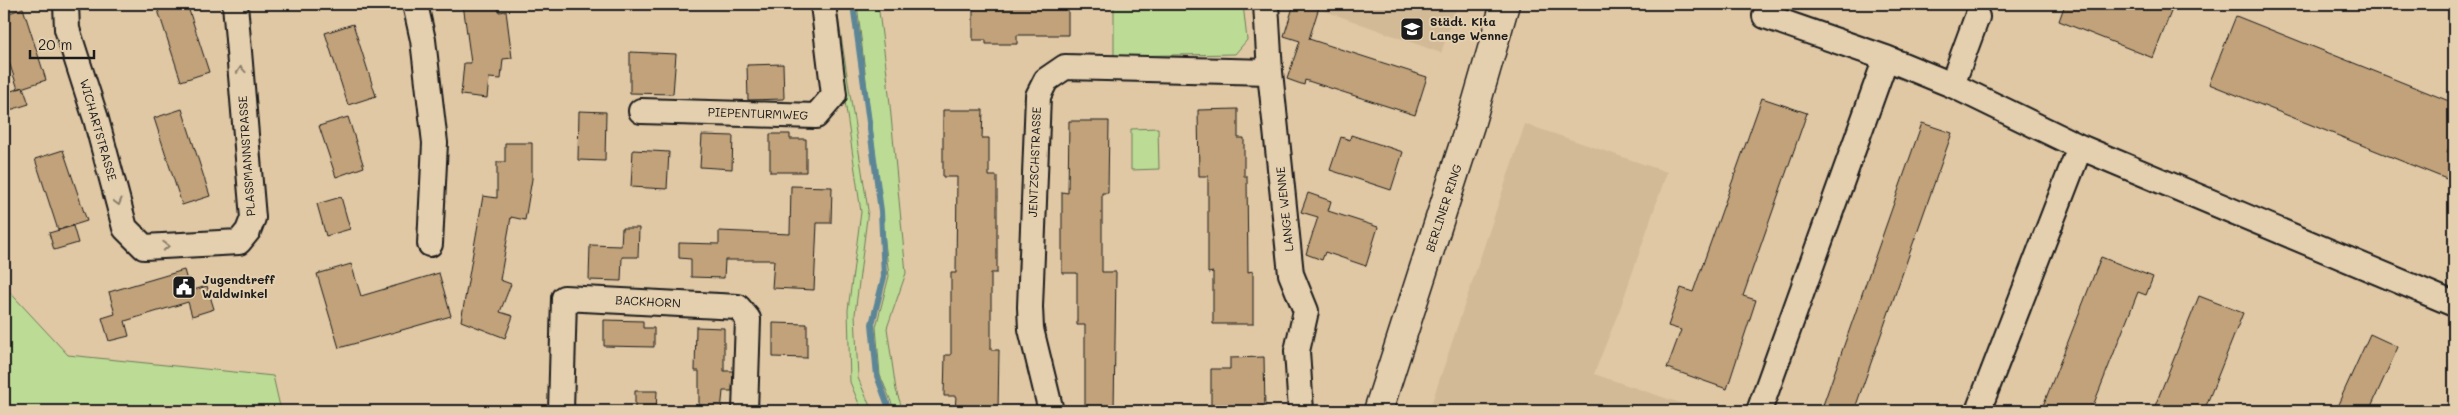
<svg xmlns="http://www.w3.org/2000/svg" width="2458" height="415" font-family="Mali,sans-serif">
	<style>
		.built { fill: #d3ba96 }
		.green { fill: #bcdc95; stroke: #6c7c58 }
		.lines { fill: none; stroke-linecap: round; stroke-linejoin: round }
		.stream { stroke: #5c8696; stroke-width: 6 }
		.building { fill: #c1a27a; stroke: #1c1c1c }
		.street-casing { stroke: #1c1c1c; stroke-width: 28 }
		.secondary-casing { stroke: #1c1c1c; stroke-width: 31 }
		.street { stroke: #e4cfae; stroke-width: 24 }
		.secondary { stroke: #e4cfae; stroke-width: 28 }
		.oneway { stroke: #8a7e6c }
		.labels { text-anchor: middle; stroke-width: 4; stroke-linejoin: round; paint-order: stroke }
		.poi-label { font-size: 12px; font-weight: bold; fill: #1c1c1c; stroke: #e4cfae; text-anchor: start }
		.street-label { font-size: 12px; fill: #1c1c1c; stroke: #e4cfae }
	</style>
	<rect width="100%" height="100%" fill="#e0c8a5"/>
	<filter id="ink" filterUnits="userSpaceOnUse"><feTurbulence type="fractalNoise" baseFrequency=".02" numOctaves="2"/><feDisplacementMap in="SourceGraphic" scale="10" xChannelSelector="R" yChannelSelector="G"/><feConvolveMatrix kernelMatrix="1 2 1 2 8 2 1 2 1" color-interpolation-filters="sRGB"/></filter>
	<g filter="url(#ink)">
		<path class="built" d="M1306 4H1458L1441 53Z
			M1525 124 1667 172 1621 306 1594 374 1704 411H1429Z"/>
		<path class="green" d="M831 4H836L868 210 855 314 858 378 872 411H862L850 382 848 310 861 212Z
			M857 4H878L887 74 906 273 887 328 896 390 903 411H895L880 375 876 327 889 276Z
			M1114 4H1243L1247 40 1235 54 1114 56Z
			M1158 128 1159 169 1131 170V129Z
			M4 286 68 355 273 376 281 411H4Z"/>
		<g class="lines">
			<path class="stream" d="M853 4 881 211 884 277 872 324 877 376 890 411"/>
		</g>
		<path class="building" d="M156 4H187L209 72 181 81Z
			M463 4H498L499 12 506 11 512 58 503 59 501 79 489 78 487 98 461 95 464 63H471Z
			M973 4H1068V35H1017V44H986V40H973Z
			M1294 4H1320L1309 39 1427 77 1415 115 1305 80 1304 85 1287 79 1300 41 1284 36Z
			M2065 4H2174L2153 58 2059 21Z
			M23 8 46 80 18 89 4 47V15Z
			M2236 16 2454 103V134L2447 152 2454 153V182L2209 84Z
			M353 24 376 96 348 105 325 33Z
			M630 52 676 54 673 94 630 93Z
			M783 64 784 99 748 100 747 65Z
			M23 87 29 104 10 110 5 93Z
			M1762 98 1807 113 1743 296 1756 300 1727 389 1667 368 1681 330 1668 326 1681 288 1693 292Z
			M182 109 210 196 182 205 154 118Z
			M1238 109V138H1244V176H1247L1248 272 1253 271V324H1213V272L1208 273V176H1199L1198 110Z
			M943 110H983L982 138H989V176H997V273H991V350H999L998 411H955L956 396H944L945 355H951V273H956L957 177H943Z
			M579 111 606 112 605 161 578 160Z
			M348 117 364 167 336 177 319 126Z
			M1069 121H1109L1108 193H1102V272H1116L1114 411H1085V325H1077V273H1062V192L1068 193Z
			M1922 123 1952 133 1854 411H1821Z
			M770 134H790V139H806V172H770Z
			M702 135 733 136 732 169 700 167Z
			M1351 135 1403 152 1391 190 1330 170 1341 137 1350 140Z
			M505 143H532V179L525 220 511 217 500 280 511 284 500 312 513 316 505 338 461 321 483 196 497 198V162H505Z
			M63 150 87 221 58 230 35 159Z
			M633 150 669 152 667 189 631 187Z
			M791 186 832 187 831 223H817L814 290 772 288 774 260H725L724 278 691 277V259L679 258V243L719 244V231L790 234Z
			M1308 193 1331 201 1328 211 1378 227 1366 266 1325 252 1322 260 1306 254 1318 217 1301 212Z
			M341 197 350 229 326 236 317 204Z
			M73 226 78 243 54 250 49 233Z
			M622 228H639L638 257H622L621 281 589 280 590 245 621 246Z
			M2101 257 2153 277 2146 295 2138 292 2091 411H2041Z
			M351 264 361 296 439 273 451 316 339 348 317 274Z
			M184 270 190 291 207 286 214 309 192 316 188 302 125 321 129 336 109 341 102 318 115 314 109 292Z
			M2199 296 2243 313 2204 411H2153Z
			M604 320 643 321V328H654V347L604 346Z
			M773 323 807 324V358L773 357Z
			M696 327 724 328V371H733L732 391H723L721 411H699V371H695Z
			M2370 334 2398 347 2369 411H2335Z
			M1264 357 1265 411H1211V369H1230V358Z
			M635 391H657L656 411H635Z"/>
		<g class="lines">
			<g class="street-casing">
				<path id="street" d="M66 4 67 29 96 119 125 228 144 247 239 242 248 231 253 218 235 4
					M415 4 423 40 435 143 430 244
					M1266 4 1270 72 1291 274 1306 311 1297 351 1301 411
					M1765 16 1886 58 1952 85 2080 147 2454 304
					M1952 85 1977 17
					M641 111 816 116 834 95 823 4
					M561 411 564 298 738 307 748 319 745 411
					M1051 411 1031 329 1030 307 1038 96 1046 80 1065 67 1270 72
					M1759 411 1886 58
					M1978 411 2080 147"/>
			</g>
			<g class="secondary-casing">
				<path id="secondary" d="M1378 411 1470 125 1505 4"/>
			</g>
			<use href="#street" class="street"/>
			<use href="#secondary" class="secondary"/>
		</g>
		<defs><path id="oneway-chevron" d="M-2-3.5L2.5 0L-2 3.5" fill="none" stroke-width="1.6" stroke-linecap="round" stroke-linejoin="round" transform="scale(1.25)"/></defs>
		<g class="oneway">
			<use href="#oneway-chevron" transform="translate(241 70) rotate(-95)"/>
			<use href="#oneway-chevron" transform="translate(118 202) rotate(75)"/>
			<use href="#oneway-chevron" transform="translate(166 246) rotate(-3)"/>
		</g>
	</g>
	<defs>
		<g id="school-square" transform="scale(1.25)"><rect x="-9" y="-9" width="18" height="18" rx="4" fill="#1c1c1c" stroke="#e4cfae"/><path d="M0-5L7-2L0 1L-7-2ZM-4 1L0 2.5L4 1V4Q0 6-4 4Z" fill="#fff"/></g>
		<g id="civic-square" transform="scale(1.25)"><rect x="-9" y="-9" width="18" height="18" rx="4" fill="#1c1c1c" stroke="#e4cfae"/><path d="M-.6-6.5H3V-4.5H.6V-3L4-1V1h2V6H-6V1h2V-1L-.6-3ZM-1.2 2.5V6h2.4V2.5Z" fill="#fff"/></g>
	</defs>
	<g fill-rule="evenodd">
		<use href="#school-square" x="1412" y="29"/>
		<use href="#civic-square" x="184" y="287"/>
	</g>
	<g class="labels">
		<g class="poi-label">
			<text x="1430" y="26">Städt. Kita<tspan x="1430" dy="14">Lange Wenne</tspan></text>
			<text x="202" y="284">Jugendtreff<tspan x="202" dy="14">Waldwinkel</tspan></text>
		</g>
		<g class="street-label">
			<text transform="translate(758 114) rotate(2)" y="4">PIEPENTURMWEG</text>
			<text transform="translate(98 130) rotate(74)" y="4">WICHARTSTRASSE</text>
			<text transform="translate(247 156) rotate(-94)" y="4">PLASSMANNSTRASSE</text>
			<text transform="translate(1035 162) rotate(-88)" y="4">JENTZSCHSTRASSE</text>
			<text transform="translate(1444 208) rotate(-72)" y="4">BERLINER RING</text>
			<text transform="translate(1285 209) rotate(-96)" y="4">LANGE WENNE</text>
			<text transform="translate(648 302) rotate(3)" y="4">BACKHORN</text>
		</g>
	</g>
	<rect width="2458" height="415" fill="none" stroke="#e4cfae" stroke-width="20"/>
	<rect x="10" y="10" width="2438" height="395" fill="none" stroke="#1c1c1c" stroke-width="2" filter="url(#ink)"/>
	<path d="M30 50v8h64v-8" fill="none" stroke="#1c1c1c" stroke-width="2.5"/>
	<text x="38" y="50" font-size="15" fill="#1c1c1c" stroke="#e4cfae" stroke-width="4" paint-order="stroke">20 m</text>
</svg>
